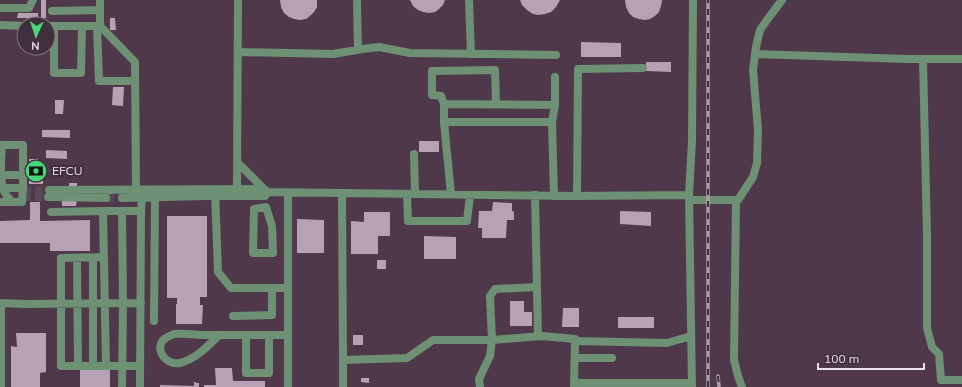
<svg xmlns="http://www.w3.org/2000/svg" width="962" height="387" font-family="Mulish,sans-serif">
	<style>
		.built { fill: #4e384a; fill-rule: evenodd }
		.building { fill: #b6a2b2 }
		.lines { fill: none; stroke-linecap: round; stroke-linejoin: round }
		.minor-tunnel { stroke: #5a4a57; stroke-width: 8; stroke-dasharray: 8 4; stroke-linecap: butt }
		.minor { stroke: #6e9075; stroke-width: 8 }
		.rail-casing { stroke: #ab9ea9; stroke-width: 3.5 }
		.rail { stroke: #402f3d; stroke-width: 2; stroke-dasharray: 6; stroke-linecap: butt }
		.labels { text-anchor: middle; stroke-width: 4; stroke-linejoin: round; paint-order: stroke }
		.poi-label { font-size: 12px; fill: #ece1ea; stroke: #402f3d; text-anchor: start }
	</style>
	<rect width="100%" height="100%" fill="#402f3d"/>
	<path class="built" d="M0 0H962V387H0ZM24 24H48V48H24Z"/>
	<path class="building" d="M41 0H46V18H41Z
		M280 0H317V7L314 12 310 16 306 19 300 20 294 19 289 17 284 13 281 7Z
		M410 0H445L443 5 439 9 435 12 429 13 423 12 418 10 413 6Z
		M520 0H560L556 7 551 12 545 14 539 15 533 14 527 10 522 5Z
		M625 0H662V1L661 6 659 12 655 16 650 19 645 20 639 19 633 17 629 13 626 7Z
		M18 13H38V18H17Z
		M110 18H115L116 30H110Z
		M581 42 621 43V57H581Z
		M646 62H671V72L646 71Z
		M113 87H124L123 106 112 105Z
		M55 100H64L63 114H55Z
		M42 130H70V138L42 137Z
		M419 141H439V152H419Z
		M46 150 67 151V159L46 158Z
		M29 159H38V163H43V184H29Z
		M69 183H77V187H69Z
		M107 191H112V202H107Z
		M62 200H77L76 206H62Z
		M30 202H40V221L90 220V251H50V243H0V221L30 220Z
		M493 202 512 203V211L514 212V220H507L506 238H482V228H478L479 211H492Z
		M620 211 651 212V226L620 224Z
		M364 212H390V236H378V254H351V221L364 222Z
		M167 216H207V297H200V305H203L202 324H176V304H177V298H167Z
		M297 219 324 220V253H297Z
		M424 236 456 237V259H424Z
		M377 260H386V269H377Z
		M510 301H524V312H532V326H510Z
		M563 308H579V327H562Z
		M618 317H654V328H618Z
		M16 333H46V372L40 373V387H11V346L17 347Z
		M353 335H363V345H353Z
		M215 368H232L233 381H265V387H204V385H216Z
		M80 369H110V387H80Z
		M361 378H369V383L361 382Z
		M194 382H196V383H199V387H160V385L194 386Z"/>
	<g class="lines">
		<path class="minor-tunnel" d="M23 191 49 190
			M23 197H48
			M106 198H122"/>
		<path class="minor" d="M357 0 358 50
			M469 0 471 54
			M0 8H29L33 0
			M52 11 100 10
			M0 25 24 26
			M49 26H100V0
			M54 26V73H81L82 26
			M97 26 99 81H135
			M100 26 135 62 136 189
			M238 52 333 54 362 49 379 47 410 53 556 55
			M755 54 907 59H962
			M923 59 927 235V328L932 347 939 354 941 380H962
			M444 104 441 96 432 95V71L495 70 496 104
			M555 105V77
			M444 122V104L555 105 552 122
			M414 154 415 194
			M237 162 264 189
			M1 175H23
			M0 188H23L22 202H0
			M237 189 238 0
			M49 190 264 189 268 192
			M215 191 218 272 231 288H288
			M288 193V294
			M342 193 343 360
			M407 194 408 221H467L470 195
			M451 194 444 122H552L554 196
			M535 195 538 336
			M689 195 692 140 693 0
			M577 196 578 69 643 68
			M48 197 106 198
			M122 198 207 196H265L268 192 575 196 689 195 692 387
			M689 200H738L753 177 757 163 758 130 753 70 756 47 760 30 767 20 782 0
			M736 200 734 360 738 376 742 387
			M12 202C8 198 5 194 3 189 0 179 1 156 2 145H23V188
			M266 207 272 226 273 253H253L254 209Z
			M103 211 106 366
			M51 212 103 211H141
			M104 257 61 258V366H140
			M77 258 78 366
			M93 258V366
			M288 298V387
			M0 303 25 304 141 303
			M1 303V387
			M233 316 272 315V288
			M154 321 155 197
			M219 335C208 346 196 359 180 363 164 366 153 346 166 338 168 336 172 335 174 334 184 333 198 335 208 335 235 335 262 335 288 335
			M246 335V373H269V335
			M575 341 667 343 691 336
			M575 358H612
			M574 383H692
			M122 387 123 303 122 211
			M140 387 141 211 142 197
			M343 387V360L407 358 433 340H492L542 336 575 339 574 387
			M480 387 479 379 490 356 492 340 490 296 495 289 537 287"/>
		<g class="rail-casing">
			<path id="rail" d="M718 376 719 387
				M708 387V0"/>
		</g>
		<use href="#rail" class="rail"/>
	</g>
	<defs>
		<g id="bank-disc" transform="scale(1.15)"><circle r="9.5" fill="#48d778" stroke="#402f3d"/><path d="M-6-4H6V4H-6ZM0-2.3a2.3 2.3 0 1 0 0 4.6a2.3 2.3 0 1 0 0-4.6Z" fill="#111"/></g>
	</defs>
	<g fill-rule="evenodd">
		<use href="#bank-disc" x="36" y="171"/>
	</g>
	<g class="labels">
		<g class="poi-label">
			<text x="52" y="175">EFCU</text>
		</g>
	</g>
	<g transform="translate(36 36) rotate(183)"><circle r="19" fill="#402f3d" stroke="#857682"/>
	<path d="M0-3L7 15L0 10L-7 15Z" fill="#48d778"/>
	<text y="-6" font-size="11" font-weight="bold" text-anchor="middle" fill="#ece1ea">N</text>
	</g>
	<path d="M818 363v6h106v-6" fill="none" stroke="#ece1ea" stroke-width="2"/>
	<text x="824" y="363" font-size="12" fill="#ece1ea" stroke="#402f3d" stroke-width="3" paint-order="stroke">100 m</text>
</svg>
